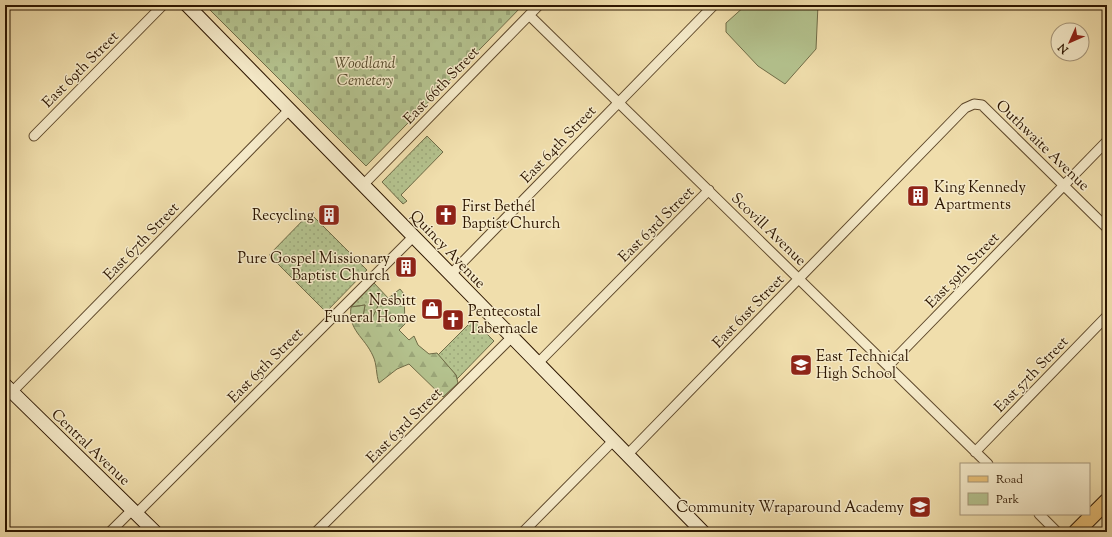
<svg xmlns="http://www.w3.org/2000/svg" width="1112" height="537" font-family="'Sorts Mill Goudy',serif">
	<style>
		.green { fill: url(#green-dots); stroke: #706c47 }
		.forest { fill: url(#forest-firs); stroke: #706c47 }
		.cemetery { fill: url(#cemetery-stones); stroke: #706c47 }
		.pitch { fill: #b4c28e; stroke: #706c47 }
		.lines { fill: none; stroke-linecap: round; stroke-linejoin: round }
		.street-casing { stroke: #5e482b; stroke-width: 11 }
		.secondary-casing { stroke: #2d1600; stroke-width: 15 }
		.primary-casing { stroke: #2d1600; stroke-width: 17 }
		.street { stroke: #f5eac9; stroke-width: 9 }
		.secondary { stroke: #f5eac9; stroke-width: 13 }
		.primary { stroke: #e8bf76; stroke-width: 15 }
		.rail-casing { stroke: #2d1600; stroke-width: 4 }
		.rail { stroke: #f5eac9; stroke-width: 2.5; stroke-dasharray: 8; stroke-linecap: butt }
		.labels { text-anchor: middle; stroke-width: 3; stroke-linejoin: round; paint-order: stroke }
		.park-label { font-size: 15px; font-style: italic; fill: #564a2b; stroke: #f5eac9 }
		.street-label { font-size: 15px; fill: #2d1600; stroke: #f5eac9 }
		.poi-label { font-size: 15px; fill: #2d1600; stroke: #f5eac9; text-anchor: start }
	</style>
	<defs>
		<pattern id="green-dots" width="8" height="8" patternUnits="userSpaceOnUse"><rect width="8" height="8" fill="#b4c28e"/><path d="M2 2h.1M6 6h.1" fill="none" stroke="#9ba679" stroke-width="1.8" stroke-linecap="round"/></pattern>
		<pattern id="forest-firs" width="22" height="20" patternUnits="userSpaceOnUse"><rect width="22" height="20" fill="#b4c28e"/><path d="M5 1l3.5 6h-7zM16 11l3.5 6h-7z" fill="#9ba679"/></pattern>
		<pattern id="cemetery-stones" width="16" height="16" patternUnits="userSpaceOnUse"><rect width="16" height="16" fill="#b4c28e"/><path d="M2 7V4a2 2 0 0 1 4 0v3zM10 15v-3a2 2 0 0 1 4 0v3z" fill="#9ba679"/></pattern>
	</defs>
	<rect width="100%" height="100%" fill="#f0deac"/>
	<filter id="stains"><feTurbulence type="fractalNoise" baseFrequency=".005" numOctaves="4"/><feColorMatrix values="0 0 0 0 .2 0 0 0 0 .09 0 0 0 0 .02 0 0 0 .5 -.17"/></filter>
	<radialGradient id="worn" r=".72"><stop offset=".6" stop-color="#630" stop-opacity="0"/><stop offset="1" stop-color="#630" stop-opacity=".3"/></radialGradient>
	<path class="green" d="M427 136 443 152 401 195 407 201 403 204 382 182Z
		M310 213 367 270 326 312 269 255Z
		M374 283 389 299 378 306 370 323 362 322 365 305 351 307Z
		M473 320 494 341 457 379 456 375 438 355Z"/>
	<path class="forest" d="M400 289 404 294 405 324 399 330 409 340 414 336 418 345 429 354 437 353 456 375 458 383 443 397 409 364 397 369 379 383C376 375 377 364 373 356 364 336 348 331 351 307L365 305 362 322 370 323 378 306Z"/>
	<path class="cemetery" d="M205 5H523L366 166Z"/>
	<path class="pitch" d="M746 5H818L816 49 785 84 758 66 726 32V23Z"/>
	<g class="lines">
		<g class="street-casing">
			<path id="street" d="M529 15 988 464
				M34 136 163 5
				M363 185 539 5
				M451 274 714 5
				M538 363 709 190
				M888 366 1107 141
				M12 392 289 110
				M975 452 1107 316
				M628 454 965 108 974 104 982 105 1107 228
				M136 514 414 236
				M1039 514 1057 532
				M110 532 132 510
				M316 532 512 337
				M523 532 614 440"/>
		</g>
		<g class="secondary-casing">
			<path id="secondary" d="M187 5 703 532
				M5 385 155 532"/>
		</g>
		<g class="primary-casing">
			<path id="primary" d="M1076 532 1107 501"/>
		</g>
		<use href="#street" class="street"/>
		<use href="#secondary" class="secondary"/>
		<use href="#primary" class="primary"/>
		<g class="rail-casing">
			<path id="rail" d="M5 35 8 5"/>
		</g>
		<use href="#rail" class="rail"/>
	</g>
	<defs>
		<g id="building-square" transform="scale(1.15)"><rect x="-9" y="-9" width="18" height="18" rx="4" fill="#8f2418" stroke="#f5eac9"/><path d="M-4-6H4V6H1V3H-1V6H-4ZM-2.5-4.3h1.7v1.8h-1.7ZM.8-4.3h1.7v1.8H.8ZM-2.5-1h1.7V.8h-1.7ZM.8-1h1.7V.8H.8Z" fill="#fff"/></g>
		<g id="church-square" transform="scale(1.15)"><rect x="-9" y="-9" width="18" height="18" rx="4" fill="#8f2418" stroke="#f5eac9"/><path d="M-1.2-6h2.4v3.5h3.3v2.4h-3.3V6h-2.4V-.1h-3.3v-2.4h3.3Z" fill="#fff"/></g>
		<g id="shop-square" transform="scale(1.15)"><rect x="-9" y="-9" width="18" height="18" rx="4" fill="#8f2418" stroke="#f5eac9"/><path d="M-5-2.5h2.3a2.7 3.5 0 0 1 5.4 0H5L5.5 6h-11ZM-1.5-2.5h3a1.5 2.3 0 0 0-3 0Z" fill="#fff"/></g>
		<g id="university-square" transform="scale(1.15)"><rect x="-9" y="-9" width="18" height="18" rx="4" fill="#8f2418" stroke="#f5eac9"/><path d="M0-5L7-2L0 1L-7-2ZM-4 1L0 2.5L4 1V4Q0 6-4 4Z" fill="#fff"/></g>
		<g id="school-square" transform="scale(1.15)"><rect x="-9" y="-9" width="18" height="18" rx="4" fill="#8f2418" stroke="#f5eac9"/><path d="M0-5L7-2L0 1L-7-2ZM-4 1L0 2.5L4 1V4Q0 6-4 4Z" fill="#fff"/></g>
	</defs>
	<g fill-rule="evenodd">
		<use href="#building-square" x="918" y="196"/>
		<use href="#building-square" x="329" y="215"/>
		<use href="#church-square" x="446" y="215"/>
		<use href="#building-square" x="406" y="267"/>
		<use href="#shop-square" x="432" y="309"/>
		<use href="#church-square" x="453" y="320"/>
		<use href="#university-square" x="801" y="365"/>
		<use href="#school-square" x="920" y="507"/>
	</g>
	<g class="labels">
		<g class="park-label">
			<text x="365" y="68">Woodland<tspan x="365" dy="17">Cemetery</tspan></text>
		</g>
		<g class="street-label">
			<text transform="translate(80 69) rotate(-45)" y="5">East 69th Street</text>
			<text transform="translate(441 85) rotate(-46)" y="5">East 66th Street</text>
			<text transform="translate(558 144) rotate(-46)" y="5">East 64th Street</text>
			<text transform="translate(1043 145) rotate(44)" y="5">Outhwaite Avenue</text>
			<text transform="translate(656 224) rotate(-45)" y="5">East 63rd Street</text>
			<text transform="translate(769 229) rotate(44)" y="5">Scovill Avenue</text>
			<text transform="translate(141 241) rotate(-46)" y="5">East 67th Street</text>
			<text transform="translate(448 249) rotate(46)" y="5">Quincy Avenue</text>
			<text transform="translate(962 270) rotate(-46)" y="5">East 59th Street</text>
			<text transform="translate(748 311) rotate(-46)" y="5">East 61st Street</text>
			<text transform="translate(265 365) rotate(-45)" y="5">East 65th Street</text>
			<text transform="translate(1031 374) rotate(-46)" y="5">East 57th Street</text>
			<text transform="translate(404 425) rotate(-45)" y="5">East 63rd Street</text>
			<text transform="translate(91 447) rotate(44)" y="5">Central Avenue</text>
		</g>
		<g class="poi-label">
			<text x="934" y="192">King Kennedy<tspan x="934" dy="17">Apartments</tspan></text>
			<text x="462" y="211">First Bethel<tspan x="462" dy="17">Baptist Church</tspan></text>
			<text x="314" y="220" text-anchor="end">Recycling</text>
			<text x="390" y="263" text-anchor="end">Pure Gospel Missionary<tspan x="390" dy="17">Baptist Church</tspan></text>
			<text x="416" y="305" text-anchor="end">Nesbitt<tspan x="416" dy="17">Funeral Home</tspan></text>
			<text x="468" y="316">Pentecostal<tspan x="468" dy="17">Tabernacle</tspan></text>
			<text x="816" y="361">East Technical<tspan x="816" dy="17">High School</tspan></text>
			<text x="904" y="512" text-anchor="end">Community Wraparound Academy</text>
		</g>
	</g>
	<rect width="1112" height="537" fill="none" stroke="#f0deac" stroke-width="20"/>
	<rect x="6" y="6" width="1100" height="525" fill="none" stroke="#2d1600" stroke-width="2"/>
	<rect x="10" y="10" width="1092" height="517" fill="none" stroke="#2d1600"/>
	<rect x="960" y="463" width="130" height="52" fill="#f5eac9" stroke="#a59579"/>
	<rect x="968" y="476" width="20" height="6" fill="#e8bf76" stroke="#a59579"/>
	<text x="996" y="483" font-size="12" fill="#2d1600">Road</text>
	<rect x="968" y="493" width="20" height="12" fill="#b4c28e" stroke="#a59579"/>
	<text x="996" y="503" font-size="12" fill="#2d1600">Park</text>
	<g transform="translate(1070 42) rotate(225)"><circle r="19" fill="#f5eac9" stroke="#a59579"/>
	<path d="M0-3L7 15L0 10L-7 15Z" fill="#8f2418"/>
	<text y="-6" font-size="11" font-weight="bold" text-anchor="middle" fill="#2d1600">N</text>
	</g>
	<rect width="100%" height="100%" filter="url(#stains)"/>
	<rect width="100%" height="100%" fill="url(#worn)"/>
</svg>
